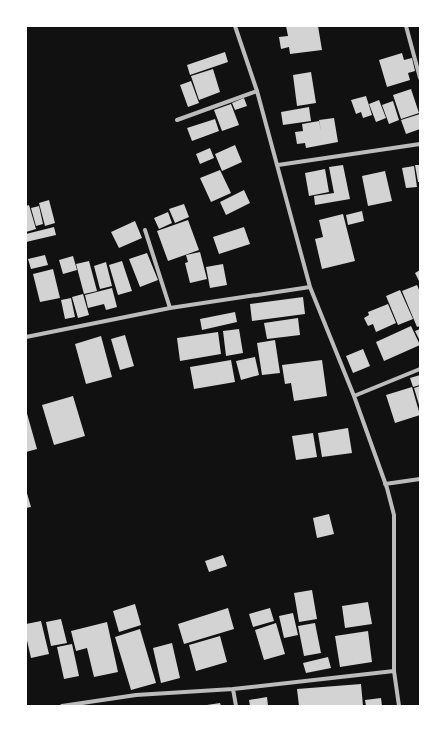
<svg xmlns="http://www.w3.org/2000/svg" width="446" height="732" font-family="Manrope,sans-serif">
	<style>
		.building { fill: #d3d3d3 }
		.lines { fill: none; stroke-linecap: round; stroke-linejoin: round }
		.minor { stroke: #bcbcbc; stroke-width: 4 }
	</style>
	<rect width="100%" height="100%" fill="#111"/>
	<path class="building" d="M286 26H318L322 50 290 54 289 47 281 49 279 37 288 36Z
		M225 52 228 62 190 75 187 65Z
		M402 53 404 60 412 58 415 71 408 73 410 80 387 87 379 60Z
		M213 69 220 92 199 100 191 76Z
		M311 72 316 103 297 106 293 75Z
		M191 81 199 103 188 107 180 85Z
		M411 89 419 113 401 119 393 95Z
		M366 96 372 115 363 118 361 112 356 114 351 100Z
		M244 98 247 106 235 110 232 103Z
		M379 100 386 118 376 122 369 104Z
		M393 101 399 120 389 124 382 105Z
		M231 104 239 125 222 131 214 110Z
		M309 107 311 121 283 125 281 112Z
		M420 114V129L406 134 401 120Z
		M334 118 338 142 306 148 305 143 297 144 295 132 303 131 302 124 319 121 321 131 319 120Z
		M215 119 219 131 192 141 187 128Z
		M235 145 242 162 222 171 215 154Z
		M210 148 214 158 200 164 196 154Z
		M343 165 350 199 315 205 314 196 334 193 329 167Z
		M415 165H420V182H418Z
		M414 166 417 187 406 188 402 168Z
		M325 169 329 192 309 196 305 173Z
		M220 170 231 193 211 202 200 178Z
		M385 171 392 201 368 206 362 176Z
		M244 190 250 203 226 215 220 202Z
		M49 200 55 223 45 226 39 203Z
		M184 204 189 217 175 223 169 209Z
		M29 205 36 229 26 232V206Z
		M39 206 43 224 36 226 31 208Z
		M362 211 364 221 348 225 346 215Z
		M168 212 172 223 159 229 154 218Z
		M343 214 355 261 322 269 315 239 323 237 319 220Z
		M188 220 199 250 168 261 157 231Z
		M135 221 142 238 119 248 111 232Z
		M54 227 56 235 26 242V234Z
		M244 227 250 244 219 254 213 237Z
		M200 252 207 279 190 283 185 263 188 262 186 255Z
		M147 253 158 280 140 287 129 259Z
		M45 255 48 265 31 269 28 259Z
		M73 256 77 270 63 274 59 260Z
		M89 261 97 291 84 294 76 264Z
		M122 261 132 291 118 295 109 265Z
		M106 262 112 286 100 289 94 266Z
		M223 264 227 285 210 288 206 267Z
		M53 269 60 298 40 302 33 274Z
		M420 270V283L415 273Z
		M417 285 420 292V326L417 327 402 291Z
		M112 288 117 307 106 310 104 304 88 308 85 295Z
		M400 290 413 319 398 325 386 296Z
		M83 294 89 315 78 318 72 297Z
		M303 297 305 314 252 321 250 304Z
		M71 298 75 317 65 319 61 300Z
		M388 304 396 323 376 332 373 324 368 326 364 318 369 315 368 312Z
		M235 312 237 322 202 330 200 319Z
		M298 318 300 335 267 339 264 323Z
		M411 326 420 345 384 361 376 342Z
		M239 329 243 353 226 356 223 331Z
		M420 329V341L415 331Z
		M218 332 221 354 180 361 177 338Z
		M125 335 134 366 120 370 111 339Z
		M101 336 112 377 86 384 75 344Z
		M275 340 280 373 262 375 257 343Z
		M363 349 370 366 353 373 346 356Z
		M255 357 259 375 241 380 236 361Z
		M231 360 235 382 194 389 190 367Z
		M322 360 327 396 294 401 291 383 285 384 282 365Z
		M420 375V385L413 387 410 378Z
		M420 386V408L414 388Z
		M412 387 420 415 395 423 386 395Z
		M73 396 85 436 54 445 42 405Z
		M26 410 37 449 26 452Z
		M348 428 352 453 322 457 318 433Z
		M313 433 317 457 296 460 292 436Z
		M26 490 31 507 26 508Z
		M329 514 334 534 317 538 313 518Z
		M223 555 227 566 209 572 205 561Z
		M312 590 317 619 299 622 294 593Z
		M368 602 372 624 345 628 342 606Z
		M135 604 141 625 119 632 113 611Z
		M228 608 234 629 184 644 178 624Z
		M270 608 274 621 253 627 249 614Z
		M293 613 298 635 284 638 279 616Z
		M61 619 67 643 51 646 46 622Z
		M41 621 49 654 31 658 26 636V624Z
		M107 622 118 672 94 677 87 648 76 651 71 631Z
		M276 623 285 654 264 660 255 630Z
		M315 623 321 653 304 656 298 626Z
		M140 629 156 683 131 690 115 637Z
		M368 631 372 662 340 667 335 636Z
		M220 636 227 662 196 671 189 645Z
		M172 643 180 678 161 683 153 648Z
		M72 644 79 676 64 679 57 647Z
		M328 657 331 668 306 673 303 663Z
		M361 684 363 706H299L297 689Z
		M267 697 268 706H250L249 700Z
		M381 698 382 706H366L365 700Z
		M220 703 221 706H207V705Z"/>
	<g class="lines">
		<path class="minor" d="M235 26 257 91 310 287 354 396 387 488 394 515V671L399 706
			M406 26 420 78
			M177 120 257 91
			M278 165 420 144
			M145 230 170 308
			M26 337 170 308 310 287
			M354 396 420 369
			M385 484 420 479
			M233 689 236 706
			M62 706 136 695 233 689 394 671"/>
	</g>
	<rect width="446" height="732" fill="none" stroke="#ffffff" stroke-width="54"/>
</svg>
